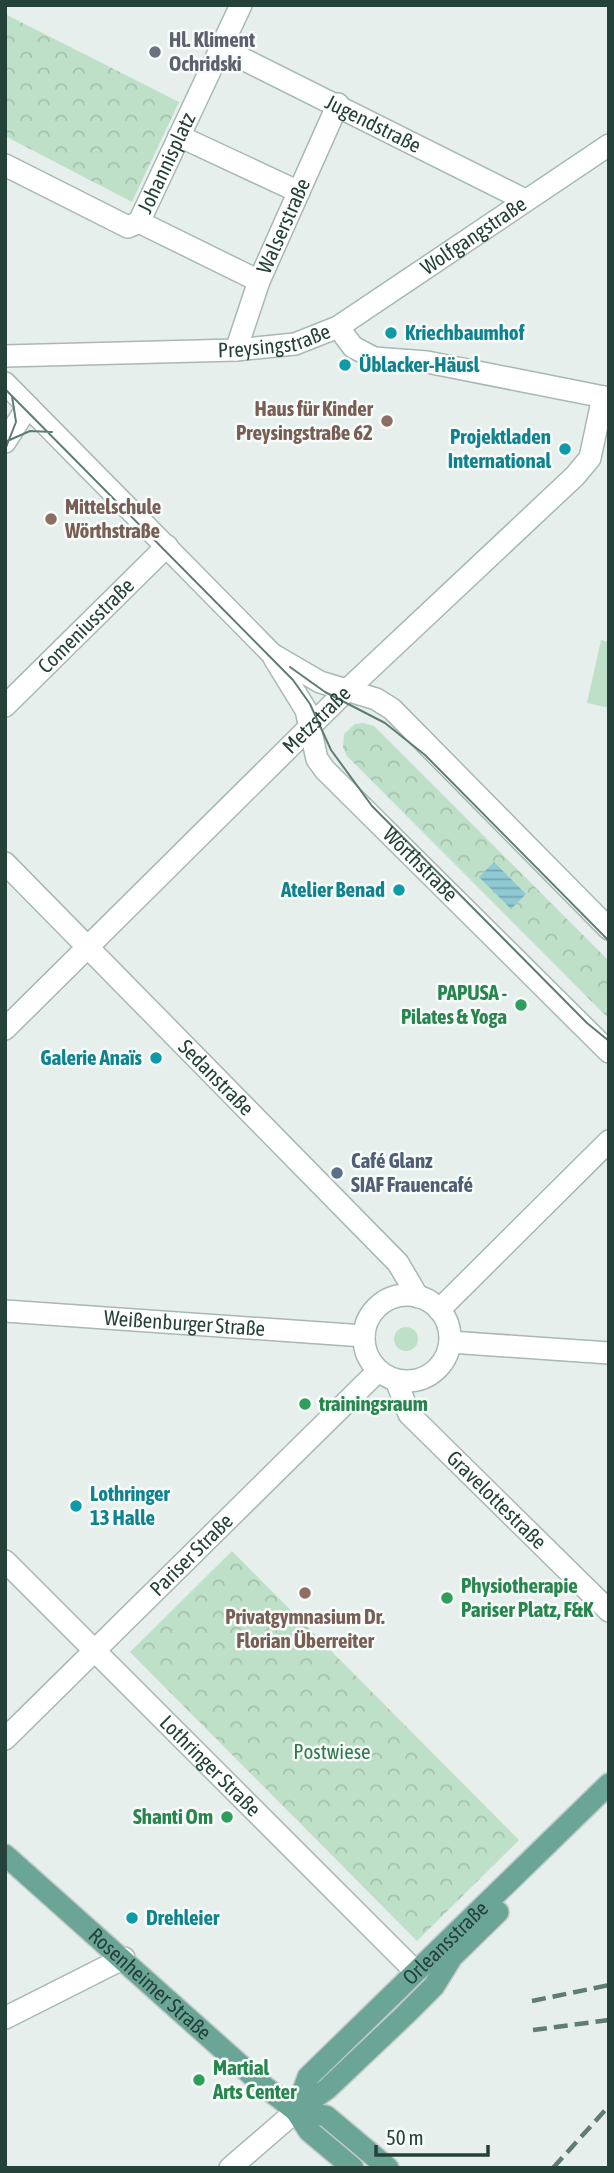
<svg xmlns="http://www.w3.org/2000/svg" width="614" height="2173" font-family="'Asap Condensed',sans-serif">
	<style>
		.grass { fill: url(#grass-tufts) }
		.park { fill: url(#park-crowns) }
		.pitch { fill: #bfe0c8 }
		.water { fill: url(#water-rules) }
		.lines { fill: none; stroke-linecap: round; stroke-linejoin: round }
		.minor-casing { stroke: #a8b8b2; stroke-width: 24 }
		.major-casing { stroke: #c2cac8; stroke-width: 24 }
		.minor { stroke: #fff; stroke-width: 21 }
		.major { stroke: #6aa596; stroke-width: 21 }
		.tram { stroke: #5f7d75; stroke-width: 2 }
		.rail { stroke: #5f7d75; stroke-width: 4.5; stroke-dasharray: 14 7; stroke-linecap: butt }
		.worship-dot { fill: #6b7280; stroke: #f7fbf9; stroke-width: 2.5 }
		.culture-dot { fill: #0f9aa8; stroke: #f7fbf9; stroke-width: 2.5 }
		.education-dot { fill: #8d6e63; stroke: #f7fbf9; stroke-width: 2.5 }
		.leisure-dot { fill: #2e9e5b; stroke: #f7fbf9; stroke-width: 2.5 }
		.service-dot { fill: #5c6f8a; stroke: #f7fbf9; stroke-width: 2.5 }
		.labels { text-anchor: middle; stroke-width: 5; stroke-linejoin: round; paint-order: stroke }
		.worship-label { font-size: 21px; font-weight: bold; fill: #5b616d; stroke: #f7fbf9; text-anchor: start }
		.street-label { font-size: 21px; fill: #24423a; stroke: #f7fbf9 }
		.culture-label { font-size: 21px; font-weight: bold; fill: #0d838f; stroke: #f7fbf9; text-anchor: start }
		.education-label { font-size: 21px; font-weight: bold; fill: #785e54; stroke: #f7fbf9; text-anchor: end }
		.leisure-label { font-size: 21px; font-weight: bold; fill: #27864d; stroke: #f7fbf9; text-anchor: start }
		.service-label { font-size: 21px; font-weight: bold; fill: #4e5e75; stroke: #f7fbf9; text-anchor: start }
		.park-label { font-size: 21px; fill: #2d7a4b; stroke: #f7fbf9 }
	</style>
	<defs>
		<pattern id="grass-tufts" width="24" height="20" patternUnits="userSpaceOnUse" patternTransform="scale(1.75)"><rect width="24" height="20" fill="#bfe0c8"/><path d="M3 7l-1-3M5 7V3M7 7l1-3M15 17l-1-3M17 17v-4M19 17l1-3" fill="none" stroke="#a4c1ad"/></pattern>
		<pattern id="park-crowns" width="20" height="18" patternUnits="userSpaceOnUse" patternTransform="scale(1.75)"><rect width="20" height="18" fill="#bfe0c8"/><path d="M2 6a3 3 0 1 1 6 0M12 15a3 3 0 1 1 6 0" fill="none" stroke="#a4c1ad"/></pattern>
		<pattern id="water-rules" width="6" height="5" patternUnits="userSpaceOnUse" patternTransform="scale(1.75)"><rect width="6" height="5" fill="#8ec9d4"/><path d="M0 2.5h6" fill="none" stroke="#74a5ad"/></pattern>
	</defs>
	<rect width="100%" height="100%" fill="#e6efeb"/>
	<path class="grass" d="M394 1339a12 12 0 1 1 24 0a12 12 0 1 1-24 0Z"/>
	<path class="park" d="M5 14 179 102 132 202 5 136Z
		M363 723 374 726 609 961V1019L347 756 343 748 344 734 355 724Z
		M232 1551 519 1840 417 1941 130 1652Z"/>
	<path class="pitch" d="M601 640 609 642V708L587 703Z"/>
	<path class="water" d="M494 862 526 894 511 909 479 877Z"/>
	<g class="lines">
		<g class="minor-casing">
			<g id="minor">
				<path id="s1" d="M221 48 525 200"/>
				<path d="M179 136 299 192"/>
				<path id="s2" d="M5 165 128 227 139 222 241 5"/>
				<path d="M139 222 259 281"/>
				<path d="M338 327 353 347 374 358 427 362 609 398"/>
				<path id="s3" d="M236 350 259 281 338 104"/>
				<path id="s4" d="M5 356 236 350 295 344 338 327 609 145"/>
				<path d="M5 383 272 654 320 682 376 699 392 709 609 929"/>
				<path d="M5 442 28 406"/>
				<path id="s5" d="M274 658 306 710 317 759 325 770 609 1052"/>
				<path id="s6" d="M5 706 167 546"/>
				<path id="s7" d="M5 863 398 1263 418 1297"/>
				<path id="s8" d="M5 1029 345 692 575 476 590 458 603 397"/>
				<circle cx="407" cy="1338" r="43"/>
				<path d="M439 1310 609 1141"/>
				<path id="s9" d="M5 1311 364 1336"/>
				<path d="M450 1342 609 1353"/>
				<path id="s10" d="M396 1380 409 1414 609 1611"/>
				<path id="s11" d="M5 1561 416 1972"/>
				<path id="s12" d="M5 1739 378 1371"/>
				<path d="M5 2018 124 1958"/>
				<path d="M230 2168 296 2111"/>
			</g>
		</g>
		<g class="major-casing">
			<g id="major">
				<path id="s13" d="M5 1855 265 2087 296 2111 309 2131 353 2168"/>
				<path id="s14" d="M296 2111 308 2077 609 1784"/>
				<path d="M296 2111 327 2089 405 2015 434 1986 452 1957 498 1912"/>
				<path d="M296 2111 326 2116 388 2168"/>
			</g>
		</g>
		<use href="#minor" class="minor"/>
		<use href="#major" class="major"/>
		<path class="tram" d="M5 389 293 680 310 704 331 750 372 806 587 1023 609 1041
			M5 442 30 431 52 432
			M5 450 16 422 12 396
			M290 667 325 692 385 723 425 755 609 941"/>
		<path class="rail" d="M532 2001 609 1985
			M533 2030 609 2020
			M553 2168 609 2106"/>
	</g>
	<circle class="worship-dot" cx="155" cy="52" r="7"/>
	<g class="culture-dot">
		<circle cx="391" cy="333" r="7"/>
		<circle cx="345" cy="365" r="7"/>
		<circle cx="565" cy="449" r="7"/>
		<circle cx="399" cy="890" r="7"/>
		<circle cx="156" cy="1058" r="7"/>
		<circle cx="76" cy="1506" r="7"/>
		<circle cx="132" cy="1918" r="7"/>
	</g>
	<g class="education-dot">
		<circle cx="387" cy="421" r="7"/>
		<circle cx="51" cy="519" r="7"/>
		<circle cx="305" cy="1593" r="7"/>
	</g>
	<g class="leisure-dot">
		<circle cx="521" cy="1005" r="7"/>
		<circle cx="305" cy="1404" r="7"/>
		<circle cx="447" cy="1598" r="7"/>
		<circle cx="227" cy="1817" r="7"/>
		<circle cx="199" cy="2080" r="7"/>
	</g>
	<circle class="service-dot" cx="337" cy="1173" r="7"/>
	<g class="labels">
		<g class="worship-label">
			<text x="169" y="47">Hl. Kliment<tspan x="169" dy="24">Ochridski</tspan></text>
		</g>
		<g class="street-label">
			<text dy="7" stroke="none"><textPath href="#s1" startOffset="170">Jugendstraße</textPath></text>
			<text dy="7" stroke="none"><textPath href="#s2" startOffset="215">Johannisplatz</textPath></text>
			<text dy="7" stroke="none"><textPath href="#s3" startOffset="133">Walserstraße</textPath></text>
			<text dy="7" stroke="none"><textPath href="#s4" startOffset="500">Wolfgangstraße</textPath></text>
			<text dy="7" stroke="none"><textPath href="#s4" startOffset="270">Preysingstraße</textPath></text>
			<text dy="7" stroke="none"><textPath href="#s6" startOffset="114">Comeniusstraße</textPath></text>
			<text dy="7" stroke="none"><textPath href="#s8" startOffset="439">Metzstraße</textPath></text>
			<text dy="7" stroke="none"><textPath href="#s5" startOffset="259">Wörthstraße</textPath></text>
			<text dy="7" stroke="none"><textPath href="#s7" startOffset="301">Sedanstraße</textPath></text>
			<text dy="7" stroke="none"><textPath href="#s9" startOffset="180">Weißenburger Straße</textPath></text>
			<text dy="7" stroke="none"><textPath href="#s10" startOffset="159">Gravelottestraße</textPath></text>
			<text dy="7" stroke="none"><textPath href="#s12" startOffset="262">Pariser Straße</textPath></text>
			<text dy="7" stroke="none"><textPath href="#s11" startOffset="290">Lothringer Straße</textPath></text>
			<text dy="7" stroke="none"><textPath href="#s14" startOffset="228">Orleansstraße</textPath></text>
			<text dy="7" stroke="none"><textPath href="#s13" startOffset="194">Rosenheimer Straße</textPath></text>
		</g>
		<g class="culture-label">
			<text x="405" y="340">Kriechbaumhof</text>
			<text x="359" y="372">Üblacker-Häusl</text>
			<text x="551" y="444" text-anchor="end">Projektladen<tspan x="551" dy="24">International</tspan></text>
			<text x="385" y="897" text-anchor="end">Atelier Benad</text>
			<text x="142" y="1065" text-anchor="end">Galerie Anaïs</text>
			<text x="90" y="1501">Lothringer<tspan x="90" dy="24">13 Halle</tspan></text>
			<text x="146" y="1925">Drehleier</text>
		</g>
		<g class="education-label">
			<text x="373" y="416">Haus für Kinder<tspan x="373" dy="24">Preysingstraße 62</tspan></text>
			<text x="65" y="514" text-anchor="start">Mittelschule<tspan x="65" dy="24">Wörthstraße</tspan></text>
			<text x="305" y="1624" text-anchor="middle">Privatgymnasium Dr.<tspan x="305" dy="24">Florian Überreiter</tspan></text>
		</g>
		<g class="leisure-label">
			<text x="507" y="1000" text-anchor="end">PAPUSA -<tspan x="507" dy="24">Pilates &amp; Yoga</tspan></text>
			<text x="319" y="1411">trainingsraum</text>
			<text x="461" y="1593">Physiotherapie<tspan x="461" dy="24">Pariser Platz, F&amp;K</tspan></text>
			<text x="213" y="1824" text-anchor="end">Shanti Om</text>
			<text x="213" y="2075">Martial<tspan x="213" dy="24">Arts Center</tspan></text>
		</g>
		<g class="service-label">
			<text x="351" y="1168">Café Glanz<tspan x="351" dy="24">SIAF Frauencafé</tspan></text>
		</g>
		<g class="park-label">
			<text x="332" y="1759">Postwiese</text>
		</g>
	</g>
	<rect width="614" height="2173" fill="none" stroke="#24423a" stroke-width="14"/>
	<path d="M376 2145v10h112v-10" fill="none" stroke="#24423a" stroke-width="3.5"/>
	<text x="386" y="2145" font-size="21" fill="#24423a" stroke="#f7fbf9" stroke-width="5" paint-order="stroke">50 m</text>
</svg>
